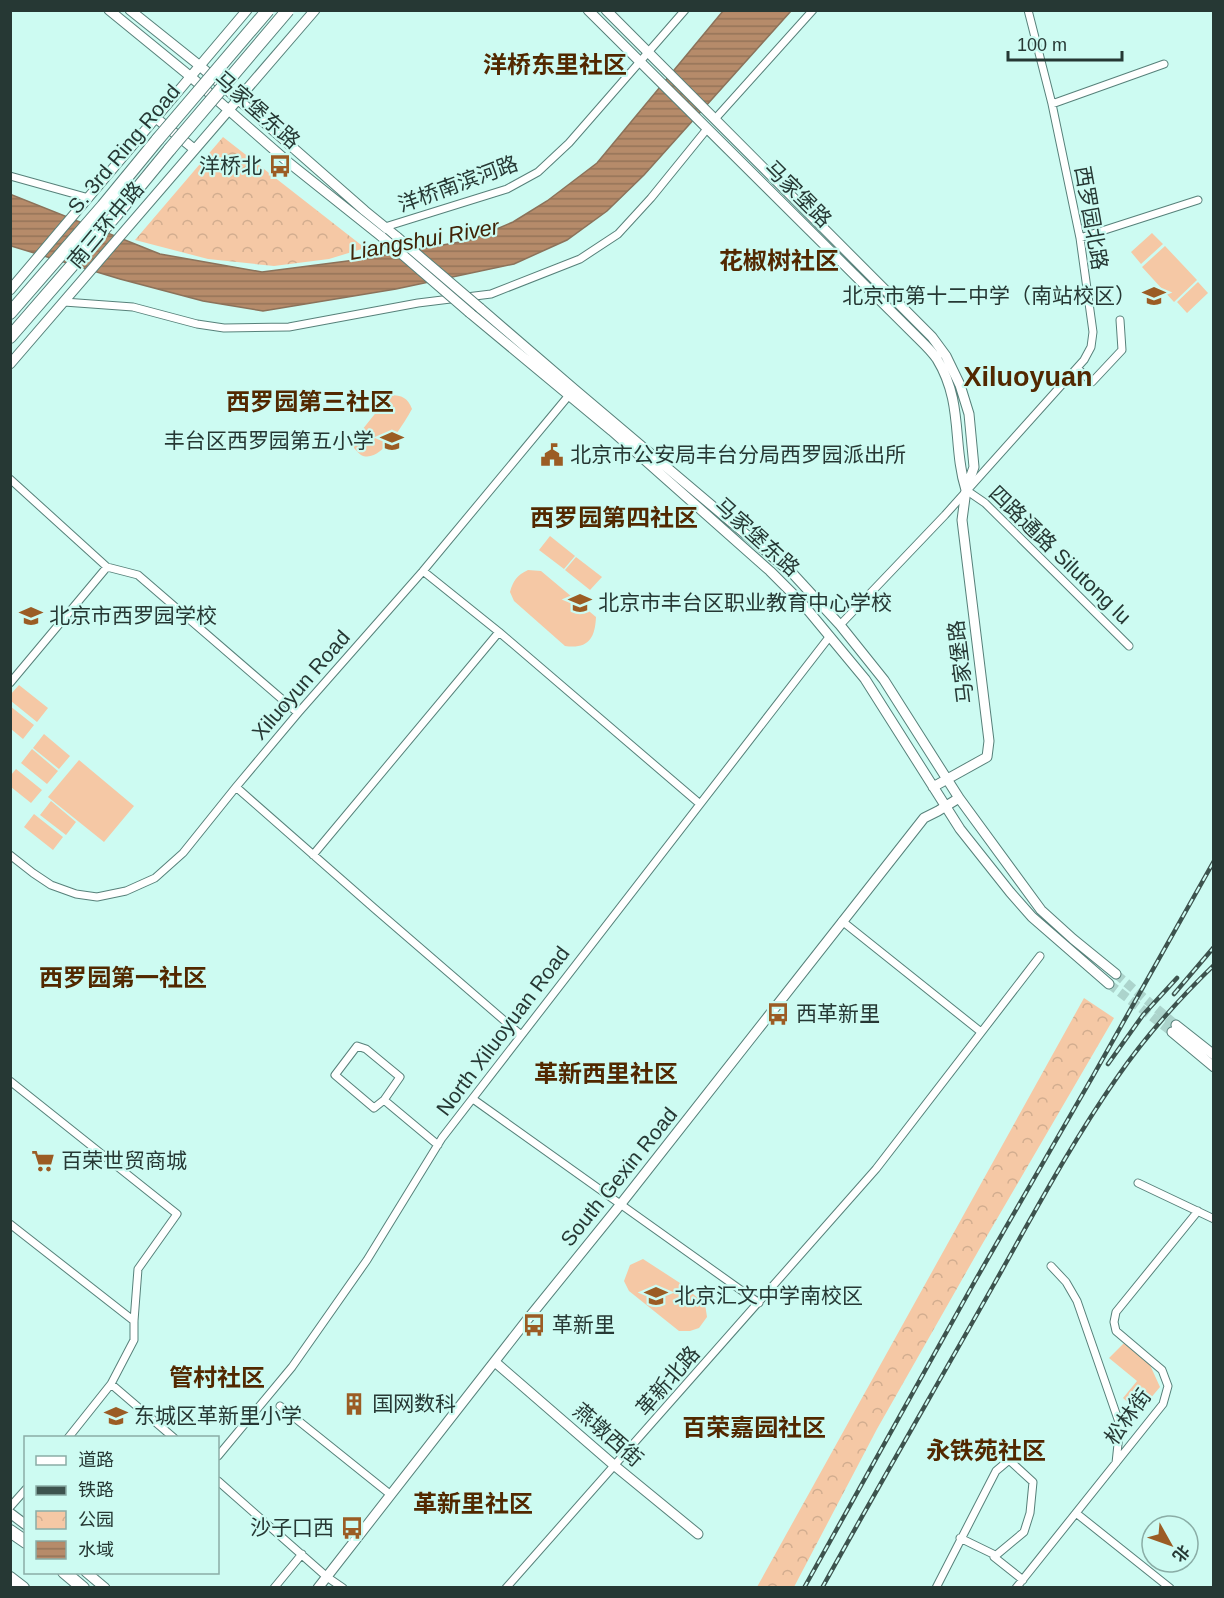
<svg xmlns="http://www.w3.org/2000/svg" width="1224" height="1598" font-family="Helvetica,'Noto Sans SC',sans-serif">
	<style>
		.park { fill: url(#park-crowns) }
		.pitch { fill: #f5c8a5 }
		.water { fill: url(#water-rules); stroke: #8b725a; stroke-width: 1.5 }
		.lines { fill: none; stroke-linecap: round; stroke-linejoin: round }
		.secondary-tunnel { stroke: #acd4cc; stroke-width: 9; stroke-dasharray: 9 4.5; stroke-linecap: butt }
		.street-casing { stroke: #57817a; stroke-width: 9 }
		.secondary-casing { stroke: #57817a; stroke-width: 11 }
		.highway-casing { stroke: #57817a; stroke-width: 14 }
		.street { stroke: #fff; stroke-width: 7 }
		.secondary { stroke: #fff; stroke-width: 9 }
		.highway { stroke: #fff; stroke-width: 12 }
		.rail-casing { stroke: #3d534e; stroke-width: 4.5 }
		.rail { stroke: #cdfbf2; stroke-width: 2; stroke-dasharray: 7; stroke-linecap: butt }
		.secondary-bridge-casing { stroke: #57817a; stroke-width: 11; stroke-linecap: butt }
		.highway-bridge-casing { stroke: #57817a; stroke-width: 14; stroke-linecap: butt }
		.secondary-bridge { stroke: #fff; stroke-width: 9 }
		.highway-bridge { stroke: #fff; stroke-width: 12 }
		.labels { text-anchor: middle; stroke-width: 4.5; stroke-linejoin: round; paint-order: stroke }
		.street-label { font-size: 21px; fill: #263834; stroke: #cdfbf2 }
		.poi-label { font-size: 21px; fill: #263834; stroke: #cdfbf2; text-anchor: start }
		.water-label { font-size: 22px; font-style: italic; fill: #412307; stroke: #cdfbf2 }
		.quarter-label { font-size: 24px; font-weight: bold; fill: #522800; stroke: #cdfbf2 }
		.district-label { font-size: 27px; font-weight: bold; fill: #522800; stroke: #cdfbf2 }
	</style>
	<defs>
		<pattern id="park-crowns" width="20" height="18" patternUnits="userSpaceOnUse" patternTransform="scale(1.5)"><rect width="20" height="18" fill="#f5c8a5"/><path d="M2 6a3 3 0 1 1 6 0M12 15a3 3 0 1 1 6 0" fill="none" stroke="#d2ad8f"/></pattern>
		<pattern id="water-rules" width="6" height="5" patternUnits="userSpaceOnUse" patternTransform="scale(1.5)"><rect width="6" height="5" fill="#b68b6a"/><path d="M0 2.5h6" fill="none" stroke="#947358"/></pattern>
	</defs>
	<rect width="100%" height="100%" fill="#cdfbf2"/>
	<path class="park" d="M223 137 365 248 329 259 274 266 208 259 135 240Z
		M1084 998 1114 1018 980 1248 877 1429 794 1587H757Z"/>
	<path class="pitch" d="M1152 233 1163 244 1141 264 1131 252Z
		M1165 246 1197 280 1174 302 1142 267Z
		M1198 282 1208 293 1187 313 1177 302Z
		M390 395C402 395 408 398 412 409 404 423 380 465 361 455 358 453 356 450 354 448V440Z
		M550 536 575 556 564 569 539 550Z
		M576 557 602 577 590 590 565 570Z
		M528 570 541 571 596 617C595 639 588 649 565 646L514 601 510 592C513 581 517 575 528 570Z
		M19 685 48 708 37 722 11 701V694Z
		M10 706 34 725 23 739 11 729Z
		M44 734 70 756 59 769 33 748Z
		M32 749 58 771 47 784 21 763Z
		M79 760 134 806 104 842 48 797Z
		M16 769 42 790 31 803 11 787V775Z
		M51 801 76 822 66 835 40 815Z
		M34 814 63 837 53 850 24 827Z
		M643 1259 680 1283 705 1304 707 1317 699 1328 690 1331H679L629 1291 624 1281 630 1265Z
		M1124 1343 1150 1365 1160 1387 1139 1412 1123 1398 1137 1381 1109 1358Z"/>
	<path class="water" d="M723 11H791L644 175 607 211 567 240 514 264 396 289 263 311 203 301 120 279 11 246 10 194 160 254 262 272 363 259 471 240 513 222 547 201 597 163Z"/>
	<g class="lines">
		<path class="secondary-tunnel" d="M1116 974 1176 1025
			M1109 984 1172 1032"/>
		<g class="street-casing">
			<path id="street" d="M1052 104 1164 64
				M715 119 813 10
				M10 176 89 198
				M385 227 507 189 538 172 569 143 685 10
				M1080 238 1198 200
				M64 302 133 307 197 324 224 328 289 327 418 303 491 294 580 259 618 234 651 198 707 129
				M1077 368 1092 382 1122 350 1120 320
				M10 479 107 567 138 575 298 713
				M966 490 985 503 1129 646
				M423 571 499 632 700 804
				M840 625 945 515 1084 360 1091 347 1093 332 1080 238 1052 104 1028 10
				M10 683 107 567
				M236 787 375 909 521 1035
				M10 855 33 873 51 885 76 894 97 897 126 891 155 878 183 853 236 787 298 713 423 571 570 394
				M313 855 499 632
				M842 921 981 1032
				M10 1081 177 1214 138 1269 134 1321V1340L111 1384 68 1438
				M473 1099 759 1303
				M384 1100 400 1077 366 1049 357 1046 335 1075 374 1108 384 1100 438 1145
				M1138 1183 1214 1219
				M10 1224 134 1321
				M1051 1266 1066 1282 1077 1301 1120 1425 1116 1463
				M111 1384 174 1438
				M280 1406 391 1495
				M218 1456 292 1367 367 1260 442 1138 830 636
				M218 1481 327 1577 343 1588
				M10 1507 26 1489
				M1076 1513 1170 1588
				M994 1557 1023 1580
				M274 1588 302 1554
				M506 1588 876 1169 1040 956
				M936 1588 938 1584 996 1471 1009 1460 1033 1482 1030 1513 1024 1532 994 1557 993 1554 960 1538
				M1016 1588 1163 1404 1168 1386 1162 1370 1116 1331 1114 1322 1116 1312 1198 1211"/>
		</g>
		<g class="secondary-casing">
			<path id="secondary" d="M109 10 191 77 288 162 382 237
				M130 10 200 66 365 211 397 237
				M588 10 915 335C922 342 931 350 937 359 964 403 952 446 966 490
				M606 10 932 337 946 356 960 385 969 414 974 467 966 490 962 520 989 741 987 757 933 787
				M156 118 194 149
				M10 290 247 10
				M480 308 574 389 794 575 840 625 884 680 959 798 1041 910 1073 939 1116 974
				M470 313 612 431 770 571 802 603 865 679 960 829 1010 892 1032 917 1109 984
				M10 364 315 10
				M1176 1025 1214 1055
				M1172 1032 1214 1067
				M495 1362 615 1466 698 1534
				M10 1513 26 1525
				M86 1572 105 1588
				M318 1588 527 1320 620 1205 924 818 938 811 959 798"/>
		</g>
		<g class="highway-casing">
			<path id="highway" d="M10 313 103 206 158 139
				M10 337 115 216 170 149
				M10 1531 26 1542
				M64 1572 83 1588
				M10 1578 23 1588"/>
		</g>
		<use href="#street" class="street"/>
		<use href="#secondary" class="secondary"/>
		<use href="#highway" class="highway"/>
		<g class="rail-casing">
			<path id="rail" d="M1174 994 1214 947
				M1108 1064 1143 1015 1177 978
				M804 1588 975 1281 1093 1076 1214 861
				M822 1588C878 1487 936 1387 993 1286 1032 1217 1070 1145 1116 1079 1144 1038 1178 1000 1214 965"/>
		</g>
		<use href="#rail" class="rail"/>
		<g class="secondary-bridge-casing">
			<path id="secondary-bridge" d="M382 237 470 313
				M397 237 480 308"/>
		</g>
		<g class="highway-bridge-casing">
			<path id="highway-bridge" d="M158 139 268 10
				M170 149 288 10"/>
		</g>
		<use href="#secondary-bridge" class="secondary-bridge"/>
		<use href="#highway-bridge" class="highway-bridge"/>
	</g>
	<defs>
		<g id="bus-bare" transform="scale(1.8)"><path d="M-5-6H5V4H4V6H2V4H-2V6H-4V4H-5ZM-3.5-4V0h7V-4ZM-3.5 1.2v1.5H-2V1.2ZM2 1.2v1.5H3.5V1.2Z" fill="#9b5c24" stroke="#cdfbf2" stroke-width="2.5" paint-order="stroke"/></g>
		<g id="school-bare" transform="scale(1.8)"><path d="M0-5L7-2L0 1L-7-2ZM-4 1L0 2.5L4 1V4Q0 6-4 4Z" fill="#9b5c24" stroke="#cdfbf2" stroke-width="2.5" paint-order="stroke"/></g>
		<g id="civic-bare" transform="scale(1.8)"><path d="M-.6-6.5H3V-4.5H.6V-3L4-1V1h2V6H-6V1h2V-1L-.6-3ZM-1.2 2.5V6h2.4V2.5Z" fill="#9b5c24" stroke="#cdfbf2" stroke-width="2.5" paint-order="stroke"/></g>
		<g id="supermarket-bare" transform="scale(1.8)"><path d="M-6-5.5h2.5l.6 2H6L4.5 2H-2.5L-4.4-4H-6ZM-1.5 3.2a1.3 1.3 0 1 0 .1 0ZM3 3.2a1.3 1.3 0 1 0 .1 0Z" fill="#9b5c24" stroke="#cdfbf2" stroke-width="2.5" paint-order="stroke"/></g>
		<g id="building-bare" transform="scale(1.8)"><path d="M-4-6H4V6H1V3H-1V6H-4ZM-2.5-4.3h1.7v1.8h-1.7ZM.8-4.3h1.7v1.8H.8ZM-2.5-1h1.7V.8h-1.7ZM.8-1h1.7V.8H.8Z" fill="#9b5c24" stroke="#cdfbf2" stroke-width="2.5" paint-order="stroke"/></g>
	</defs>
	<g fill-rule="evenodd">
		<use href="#bus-bare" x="280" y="166"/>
		<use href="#school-bare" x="1154" y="296"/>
		<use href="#school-bare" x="392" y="441"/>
		<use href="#civic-bare" x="552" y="455"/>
		<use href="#school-bare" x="580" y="603"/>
		<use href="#school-bare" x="31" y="616"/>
		<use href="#bus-bare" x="778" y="1014"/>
		<use href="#supermarket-bare" x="43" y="1161"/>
		<use href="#school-bare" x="656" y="1296"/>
		<use href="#bus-bare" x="534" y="1325"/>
		<use href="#building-bare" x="354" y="1404"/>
		<use href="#school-bare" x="116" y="1416"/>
		<use href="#bus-bare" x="352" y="1528"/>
	</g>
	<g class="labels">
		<g class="street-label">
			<text transform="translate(257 110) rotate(41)" y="7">马家堡东路</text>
			<text transform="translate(124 149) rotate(-50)" y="7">S. 3rd Ring Road</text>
			<text transform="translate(458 184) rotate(-20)" y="7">洋桥南滨河路</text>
			<text transform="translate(798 194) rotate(45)" y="7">马家堡路</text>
			<text transform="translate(1091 218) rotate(80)" y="7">西罗园北路</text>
			<text transform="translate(106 225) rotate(-50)" y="7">南三环中路</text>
			<text transform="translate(757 537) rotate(42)" y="7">马家堡东路</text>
			<text transform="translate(1060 555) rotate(44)" y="7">四路通路 Silutong lu</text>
			<text transform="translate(961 662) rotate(-97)" y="7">马家堡路</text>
			<text transform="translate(301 685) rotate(-49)" y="7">Xiluoyun Road</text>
			<text transform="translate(503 1031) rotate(-53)" y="7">North Xiluoyuan Road</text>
			<text transform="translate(619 1177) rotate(-51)" y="7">South Gexin Road</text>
			<text transform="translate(668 1381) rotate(-49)" y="7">革新北路</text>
			<text transform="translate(1128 1417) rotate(-54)" y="7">松林街</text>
			<text transform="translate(608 1435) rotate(41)" y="7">燕墩西街</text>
		</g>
		<g class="poi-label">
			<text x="262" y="173" text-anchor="end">洋桥北</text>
			<text x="1136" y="303" text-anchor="end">北京市第十二中学（南站校区）</text>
			<text x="374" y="448" text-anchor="end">丰台区西罗园第五小学</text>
			<text x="570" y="462">北京市公安局丰台分局西罗园派出所</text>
			<text x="598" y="610">北京市丰台区职业教育中心学校</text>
			<text x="49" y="623">北京市西罗园学校</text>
			<text x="796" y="1021">西革新里</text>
			<text x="61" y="1168">百荣世贸商城</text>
			<text x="674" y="1303">北京汇文中学南校区</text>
			<text x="552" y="1332">革新里</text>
			<text x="372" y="1411">国网数科</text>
			<text x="134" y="1423">东城区革新里小学</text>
			<text x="334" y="1535" text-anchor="end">沙子口西</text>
		</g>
		<g class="water-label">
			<text transform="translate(424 239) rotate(-10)" y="8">Liangshui River</text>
		</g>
		<g class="quarter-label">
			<text x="555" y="73">洋桥东里社区</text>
			<text x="779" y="269">花椒树社区</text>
			<text x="310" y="410">西罗园第三社区</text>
			<text x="614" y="526">西罗园第四社区</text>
			<text x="123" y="986">西罗园第一社区</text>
			<text x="606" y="1082">革新西里社区</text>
			<text x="217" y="1386">管村社区</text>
			<text x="754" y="1436">百荣嘉园社区</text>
			<text x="986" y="1459">永铁苑社区</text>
			<text x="473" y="1512">革新里社区</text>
		</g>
		<g class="district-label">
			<text x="1028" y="386">Xiluoyuan</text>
		</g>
	</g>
	<rect width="1224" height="1598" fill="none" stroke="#263834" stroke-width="24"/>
	<rect x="24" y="1436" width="195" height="138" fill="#cdfbf2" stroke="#8aada6" stroke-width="1.5"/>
	<rect x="36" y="1456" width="30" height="9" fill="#ffffff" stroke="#8aada6" stroke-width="1.5"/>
	<text x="78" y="1466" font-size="18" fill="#263834">道路</text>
	<rect x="36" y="1486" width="30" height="9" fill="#3d534e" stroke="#8aada6" stroke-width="1.5"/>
	<text x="78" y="1496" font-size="18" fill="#263834">铁路</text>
	<rect x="36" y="1511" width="30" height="18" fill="url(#park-crowns)" stroke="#8aada6" stroke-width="1.5"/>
	<text x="78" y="1526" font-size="18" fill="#263834">公园</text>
	<rect x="36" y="1541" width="30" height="18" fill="url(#water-rules)" stroke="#8aada6" stroke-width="1.5"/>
	<text x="78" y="1556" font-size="18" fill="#263834">水域</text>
	<g transform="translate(1170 1544) rotate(130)"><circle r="28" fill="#cdfbf2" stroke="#8aada6" stroke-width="1.5"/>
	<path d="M0-4.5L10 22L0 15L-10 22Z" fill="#9b5c24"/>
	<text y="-9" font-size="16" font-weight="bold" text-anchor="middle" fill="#263834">北</text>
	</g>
	<path d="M1008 51v9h114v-9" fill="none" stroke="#263834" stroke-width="3"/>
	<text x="1017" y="51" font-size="18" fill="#263834" stroke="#cdfbf2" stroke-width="4.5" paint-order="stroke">100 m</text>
</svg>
